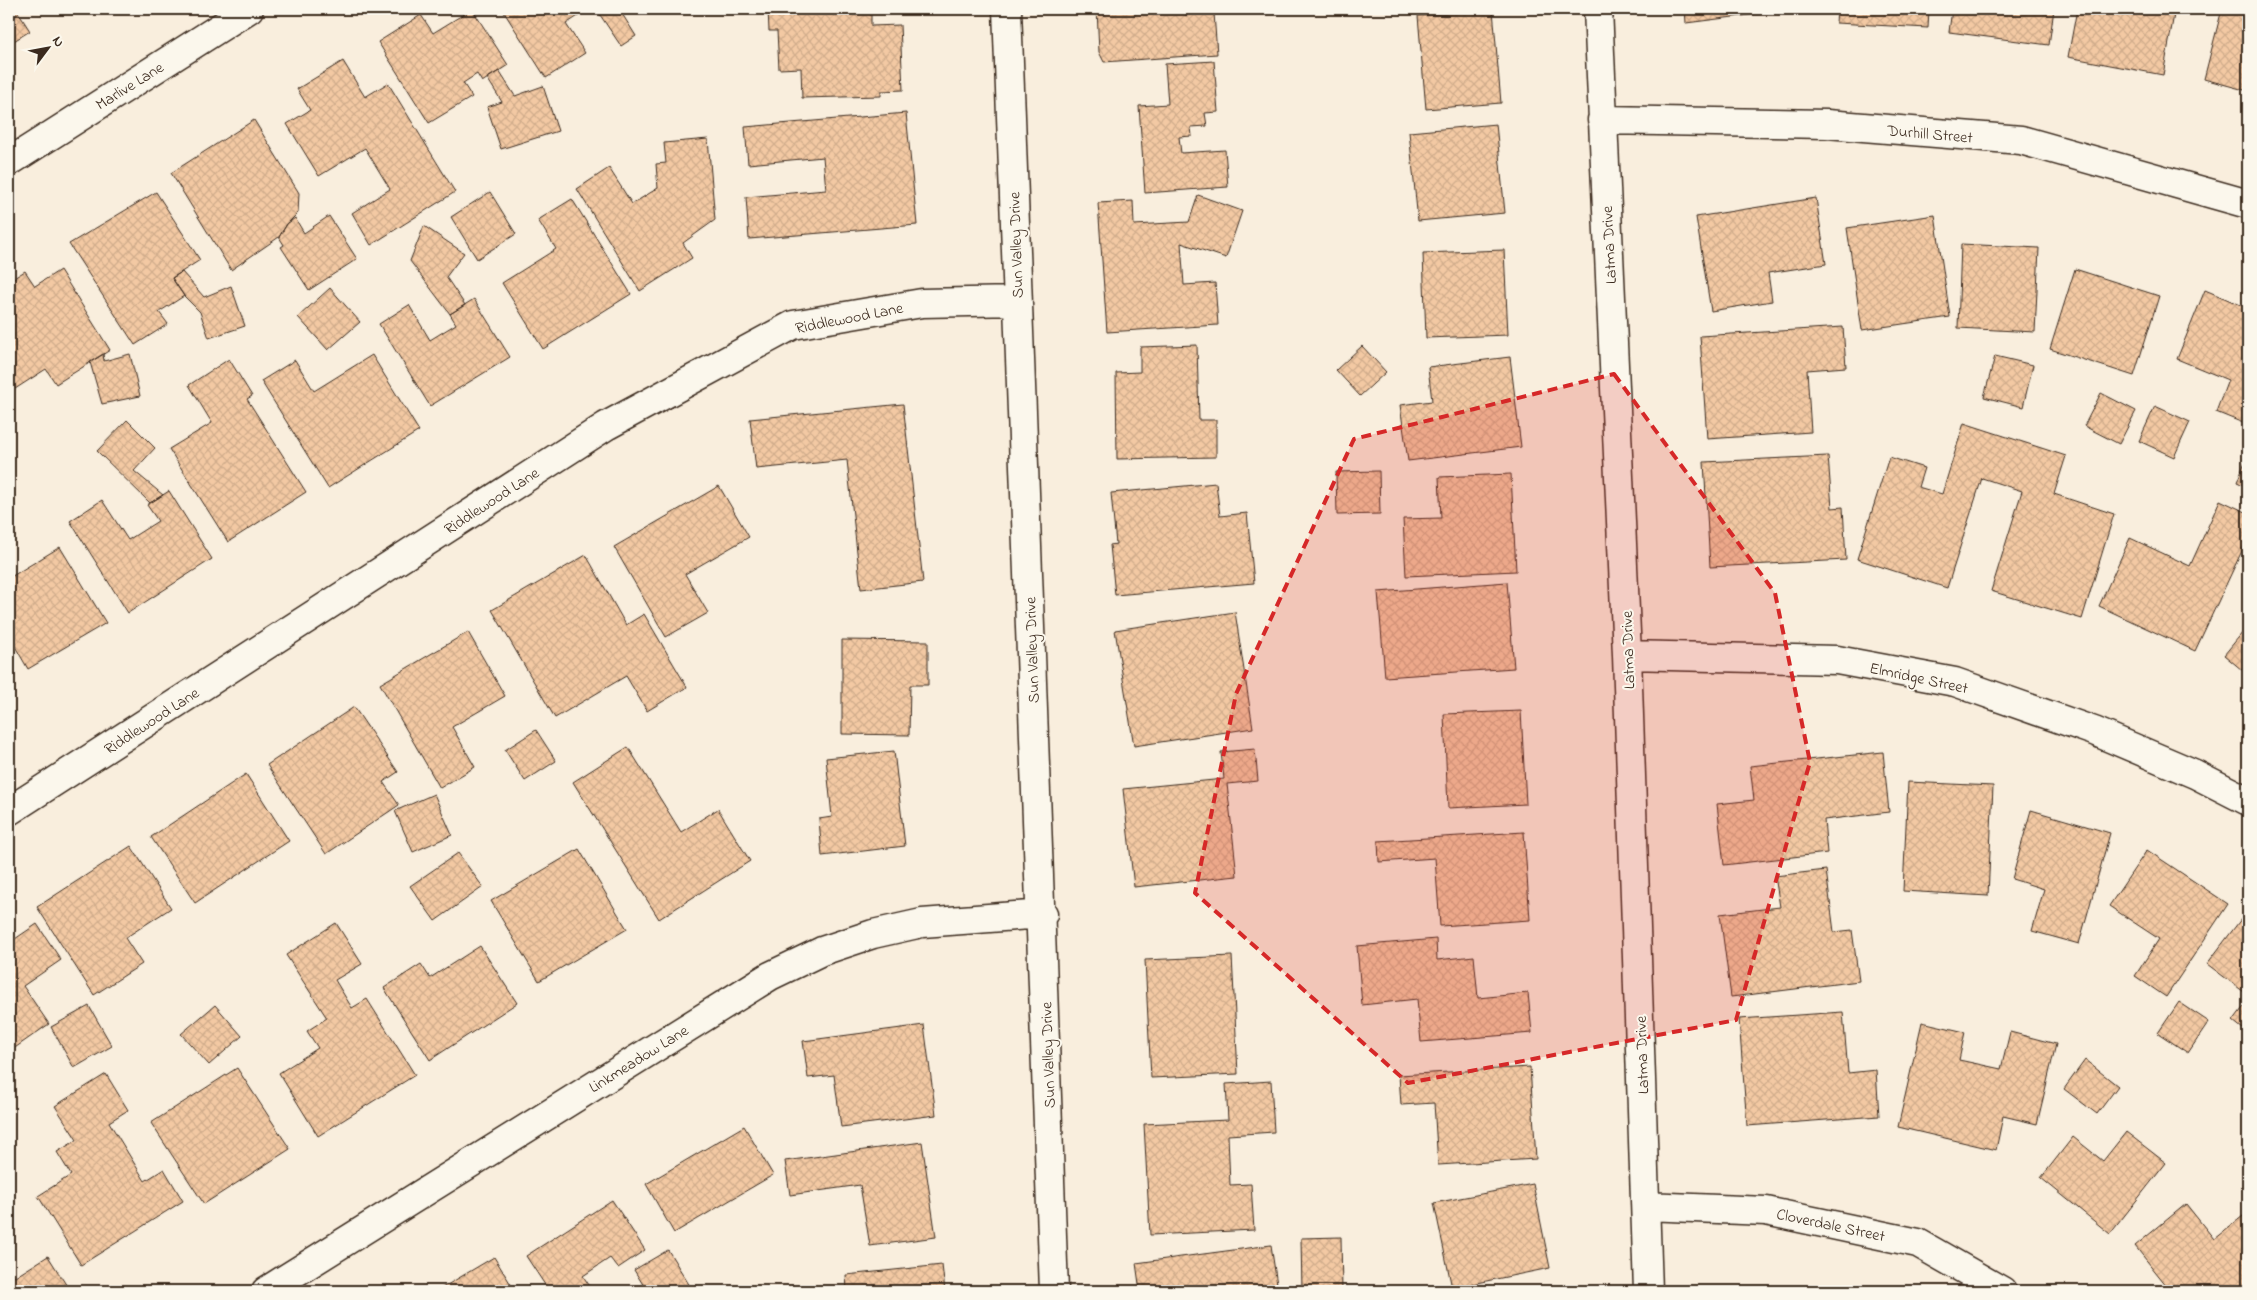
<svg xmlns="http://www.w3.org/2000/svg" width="2257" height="1300" font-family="'Indie Flower',sans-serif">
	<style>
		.building { fill: url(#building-cross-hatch); stroke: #3b2a1e }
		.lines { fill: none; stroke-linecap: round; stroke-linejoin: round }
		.street-casing { stroke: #3b2a1e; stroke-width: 31 }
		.street { stroke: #fbf7ec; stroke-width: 28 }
		.marked { fill: #d62828; fill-opacity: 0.2; stroke: #d62828; stroke-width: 4; stroke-dasharray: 10 6; stroke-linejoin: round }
		.labels { text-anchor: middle; stroke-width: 4; stroke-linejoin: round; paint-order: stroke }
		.street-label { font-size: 16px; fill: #3b2a1e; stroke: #fbf7ec }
	</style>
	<defs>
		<pattern id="building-cross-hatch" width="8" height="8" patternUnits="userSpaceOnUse" patternTransform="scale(1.25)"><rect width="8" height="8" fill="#f3c9a3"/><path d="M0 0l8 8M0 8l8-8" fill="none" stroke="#d1ad8c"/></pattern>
	</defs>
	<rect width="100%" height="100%" fill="#f9eedd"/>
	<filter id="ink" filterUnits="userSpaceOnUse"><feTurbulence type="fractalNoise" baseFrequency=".02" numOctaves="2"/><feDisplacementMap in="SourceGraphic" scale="10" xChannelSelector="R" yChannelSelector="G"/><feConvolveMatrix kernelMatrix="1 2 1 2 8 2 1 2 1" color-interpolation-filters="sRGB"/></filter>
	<g filter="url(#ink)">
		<path class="building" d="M9 9H16L30 31 9 44Z
			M472 9 508 65 482 82 477 74 463 83 472 97 429 123 378 42 421 15 433 33Z
			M502 9H589L566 24 585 53 546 78Z
			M596 9H619L636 36 621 46Z
			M768 9H871V26L900 25 903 90 881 91V96L802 98 801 68 779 69 777 31H769Z
			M1097 9H1185V15L1214 13 1217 54 1104 62 1099 52Z
			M1685 9H1797L1686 23Z
			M1837 9H1929L1928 28 1836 23Z
			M1952 9H2054L2049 45 1949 32Z
			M2077 9H2175L2163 75 2068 57Z
			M2222 9H2248V91L2204 79Z
			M1493 10 1501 103 1426 109 1418 16Z
			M343 61 365 97 388 83 455 192 371 245 352 213 390 189 365 148 319 176 287 124 310 110 297 89Z
			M1214 61 1218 112 1205 113 1207 126 1191 127 1192 136 1179 137 1181 153 1225 150 1228 187 1145 193 1139 106 1168 104 1165 64Z
			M499 71 515 96 543 86 558 131 501 149 487 107 502 102 487 78Z
			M906 113 917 225 749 239 746 197 826 190 823 157 748 164 745 127Z
			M254 120 299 193 298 213 287 224 279 237 231 270 171 173Z
			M1496 124 1505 213 1418 221 1409 132Z
			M708 139 715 220 683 243 692 258 640 291 577 189 609 168 632 204 658 188 656 164 666 163 664 143Z
			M156 192 200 260 172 278 184 296 159 312 168 324 135 345 69 244Z
			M490 192 516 234 477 259 451 217Z
			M1198 195 1242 211 1226 258 1181 243 1184 285 1215 283 1218 325 1107 332 1098 203 1133 201 1134 225 1189 222Z
			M1816 198 1826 264 1768 273 1772 301 1711 311 1696 217Z
			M572 199 631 294 543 349 502 283 556 249 538 220Z
			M1935 215 1950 317 1862 330 1847 228Z
			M329 216 357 259 309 290 281 247 284 245 279 237 287 224 295 218 304 233Z
			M424 226 464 253 446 277 465 305 450 314 410 261Z
			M1961 244 2039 248 2035 332 1958 328Z
			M1504 250 1508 335 1426 338 1423 253Z
			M2075 269 2159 296 2134 376 2050 349Z
			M60 270 110 350 56 384 46 369 15 389 9 378V281L25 271 35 286Z
			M182 272 204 297 231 286 245 326 209 338 200 312 184 296 172 278Z
			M330 288 360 322 328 350 298 317Z
			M2205 290 2248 308V425L2216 412 2228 380 2177 359Z
			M474 299 510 357 430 406 379 324 409 305 430 340 456 324 450 314Z
			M1843 327 1846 367 1807 370 1811 432 1707 439 1700 336Z
			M1197 345 1199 420H1216V457L1117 459 1116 373 1140 372V347Z
			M1362 346 1386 372 1360 396 1336 370Z
			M103 354 104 361 130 354 140 396 102 404 90 362Z
			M372 355 419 431 328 488 261 381 295 360 314 391Z
			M1995 356 2033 365 2023 407 1984 397Z
			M1510 357 1521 447 1408 461 1400 405 1432 401 1428 367Z
			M229 359 252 396 247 399 306 492 228 542 169 449 212 423 189 385Z
			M2101 393 2136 411 2119 444 2084 426Z
			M903 404 923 582 861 589 847 460 756 469 750 419Z
			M2155 406 2190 422 2174 457 2139 441Z
			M127 420 155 448 134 471 163 495 150 503 97 451Z
			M1964 423 2066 456 2054 494 2114 514 2082 619 1991 591 2022 491 1982 478 1947 588 1857 559 1889 457 1924 468 1918 487 1942 494Z
			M2248 454V487L2237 482Z
			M1828 456 1832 508 1843 507 1846 560 1710 567 1704 462Z
			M1379 471 1380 514 1337 515 1336 472Z
			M1511 474 1516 571 1406 576 1403 519 1441 518 1439 477Z
			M1216 483 1220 516 1247 513 1254 583 1115 595 1110 545 1116 544 1111 493Z
			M719 486 749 537 685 574 708 613 666 637 614 547Z
			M169 491 212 559 128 613 70 521 102 500 128 540 158 521 147 505Z
			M2220 500 2248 513V538L2195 651 2099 606 2130 538 2190 566Z
			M60 547 106 623 28 669 9 636V578Z
			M586 555 626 625 644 614 687 687 647 711 626 676 555 718 492 610Z
			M1507 582 1514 668 1385 677 1378 592Z
			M1235 612 1253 728 1134 746 1115 630Z
			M2248 626V675L2224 655Z
			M468 632 505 696 452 727 475 767 440 788 380 684Z
			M842 640 928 641V685H910L909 735 842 734Z
			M354 707 398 772 383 782 399 805 326 854 267 765Z
			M1521 711 1526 804 1448 808 1444 714Z
			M536 730 556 761 525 781 505 750Z
			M628 747 681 832 718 809 750 861 659 919 573 782Z
			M1255 749 1258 781 1227 784 1237 876 1134 887 1123 789 1224 779 1221 752Z
			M894 751 905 846 822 856 819 819 832 817 826 758Z
			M1883 752 1889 812 1824 820 1827 853 1724 865 1717 804 1754 800 1750 766Z
			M246 774 289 841 195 903 151 837Z
			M1908 782 1993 786 1988 896 1903 891Z
			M434 794 452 835 413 852 395 811Z
			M2031 810 2110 833 2079 944 2032 931 2044 889 2012 879Z
			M1524 832 1530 920 1440 926 1435 858 1379 862 1378 841Z
			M131 846 171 908 125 938 142 964 94 995 37 907Z
			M579 849 627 929 539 981 491 901Z
			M2147 850 2228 904 2166 997 2135 976 2159 939 2109 906Z
			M458 853 483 887 435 921 410 886Z
			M1826 870 1834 932 1852 930 1859 981 1731 997 1720 914 1780 907 1775 876Z
			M2248 910V995L2207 964Z
			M336 923 362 964 335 980 352 1008 367 999 415 1075 318 1136 279 1073 318 1048 307 1031 327 1018 286 955Z
			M37 924 61 960 23 986 49 1024 9 1052V943Z
			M1436 939 1437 960 1474 956 1478 998 1528 993 1532 1033 1421 1042 1417 999 1362 1005 1357 946Z
			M480 946 517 1003 430 1060 384 988 421 964 430 978Z
			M1232 956 1238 1074 1151 1078 1145 960Z
			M2248 1001V1033L2233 1021Z
			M2179 1002 2209 1022 2188 1053 2158 1033Z
			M215 1005 242 1036 209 1065 181 1034Z
			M89 1006 112 1046 74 1068 51 1027Z
			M1843 1012 1848 1073 1876 1070 1879 1116 1747 1126 1739 1019Z
			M1922 1022 1965 1032 1959 1060 2001 1069 2010 1032 2056 1044 2037 1124 2003 1116 1996 1150 1898 1127Z
			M924 1025 936 1115 841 1127 834 1075 808 1078 803 1041Z
			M2085 1060 2118 1086 2097 1114 2064 1089Z
			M1530 1067 1536 1159 1438 1165 1434 1103 1401 1105 1399 1075Z
			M237 1068 290 1149 204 1204 151 1123Z
			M106 1074 128 1110 109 1122 145 1181 164 1169 183 1201 81 1265 38 1196 71 1175 57 1152 77 1140 55 1106Z
			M1271 1081 1274 1132 1228 1135 1230 1185 1251 1184 1254 1230 1150 1235 1144 1124 1228 1120 1226 1084Z
			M744 1126 773 1175 674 1233 646 1184Z
			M2126 1132 2166 1163 2110 1234 2041 1178 2073 1137 2103 1161Z
			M922 1142 936 1237 870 1246 860 1185 790 1195 785 1161Z
			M1533 1184 1550 1268 1452 1288 1434 1203Z
			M612 1200 645 1250 618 1268 610 1258 583 1276 591 1288 585 1291H549L526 1256Z
			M2186 1204 2214 1239 2248 1212V1282L2237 1291H2171L2135 1246Z
			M1341 1237 1342 1291H1302L1301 1238Z
			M1271 1245 1278 1291H1140L1136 1263Z
			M668 1250 693 1291H647L634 1270Z
			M48 1256 70 1291H9V1267L15 1277Z
			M494 1257 515 1291H437Z
			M942 1265 945 1291H847L846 1275Z"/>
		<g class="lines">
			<g class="street-casing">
				<path id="street" d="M1007 9C1021 436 1041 864 1054 1291
					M1598 9 1627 655 1648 1291
					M1602 120 1827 124 2021 140 2248 204
					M9 162 249 9
					M1627 655 1837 660 1955 682 2094 731 2195 774 2248 801
					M9 811 606 426 793 325 922 303 1017 301
					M1646 1206 1766 1211 1918 1243 2002 1291
					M266 1291 770 976 822 951 873 934 922 923 1043 914"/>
			</g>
			<use href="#street" class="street"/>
		</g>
	</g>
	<path class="marked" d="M1614 374 1775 593 1810 762 1736 1020 1408 1083 1195 893 1236 694 1354 439Z"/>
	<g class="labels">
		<g class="street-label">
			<text transform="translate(129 85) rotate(-32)" y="6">Marlive Lane</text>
			<text transform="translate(1930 133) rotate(5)" y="6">Durhill Street</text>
			<text transform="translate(1015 245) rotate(-92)" y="6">Sun Valley Drive</text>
			<text transform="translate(1608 245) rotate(-93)" y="6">Latma Drive</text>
			<text transform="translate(849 317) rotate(-11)" y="6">Riddlewood Lane</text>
			<text transform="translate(491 500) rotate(-33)" y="6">Riddlewood Lane</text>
			<text transform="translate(1031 650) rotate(-92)" y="6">Sun Valley Drive</text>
			<text transform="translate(1627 650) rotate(-92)" y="6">Latma Drive</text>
			<text transform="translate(1919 677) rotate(12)" y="6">Elmridge Street</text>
			<text transform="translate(151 720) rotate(-33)" y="6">Riddlewood Lane</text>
			<text transform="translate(1047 1055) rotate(-92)" y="6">Sun Valley Drive</text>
			<text transform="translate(1641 1055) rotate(-92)" y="6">Latma Drive</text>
			<text transform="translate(638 1058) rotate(-32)" y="6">Linkmeadow Lane</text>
			<text transform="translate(1831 1224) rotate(12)" y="6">Cloverdale Street</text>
		</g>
	</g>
	<rect width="2257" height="1300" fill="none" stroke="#fbf7ec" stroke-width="30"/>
	<rect x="15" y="15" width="2227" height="1270" fill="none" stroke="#3b2a1e" stroke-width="2" filter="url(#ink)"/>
	<g transform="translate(48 48) rotate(58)" stroke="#fbf7ec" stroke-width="4" paint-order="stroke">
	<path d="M0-4L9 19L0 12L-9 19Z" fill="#3b2a1e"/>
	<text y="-8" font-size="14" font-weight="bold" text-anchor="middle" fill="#3b2a1e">N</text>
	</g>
</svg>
